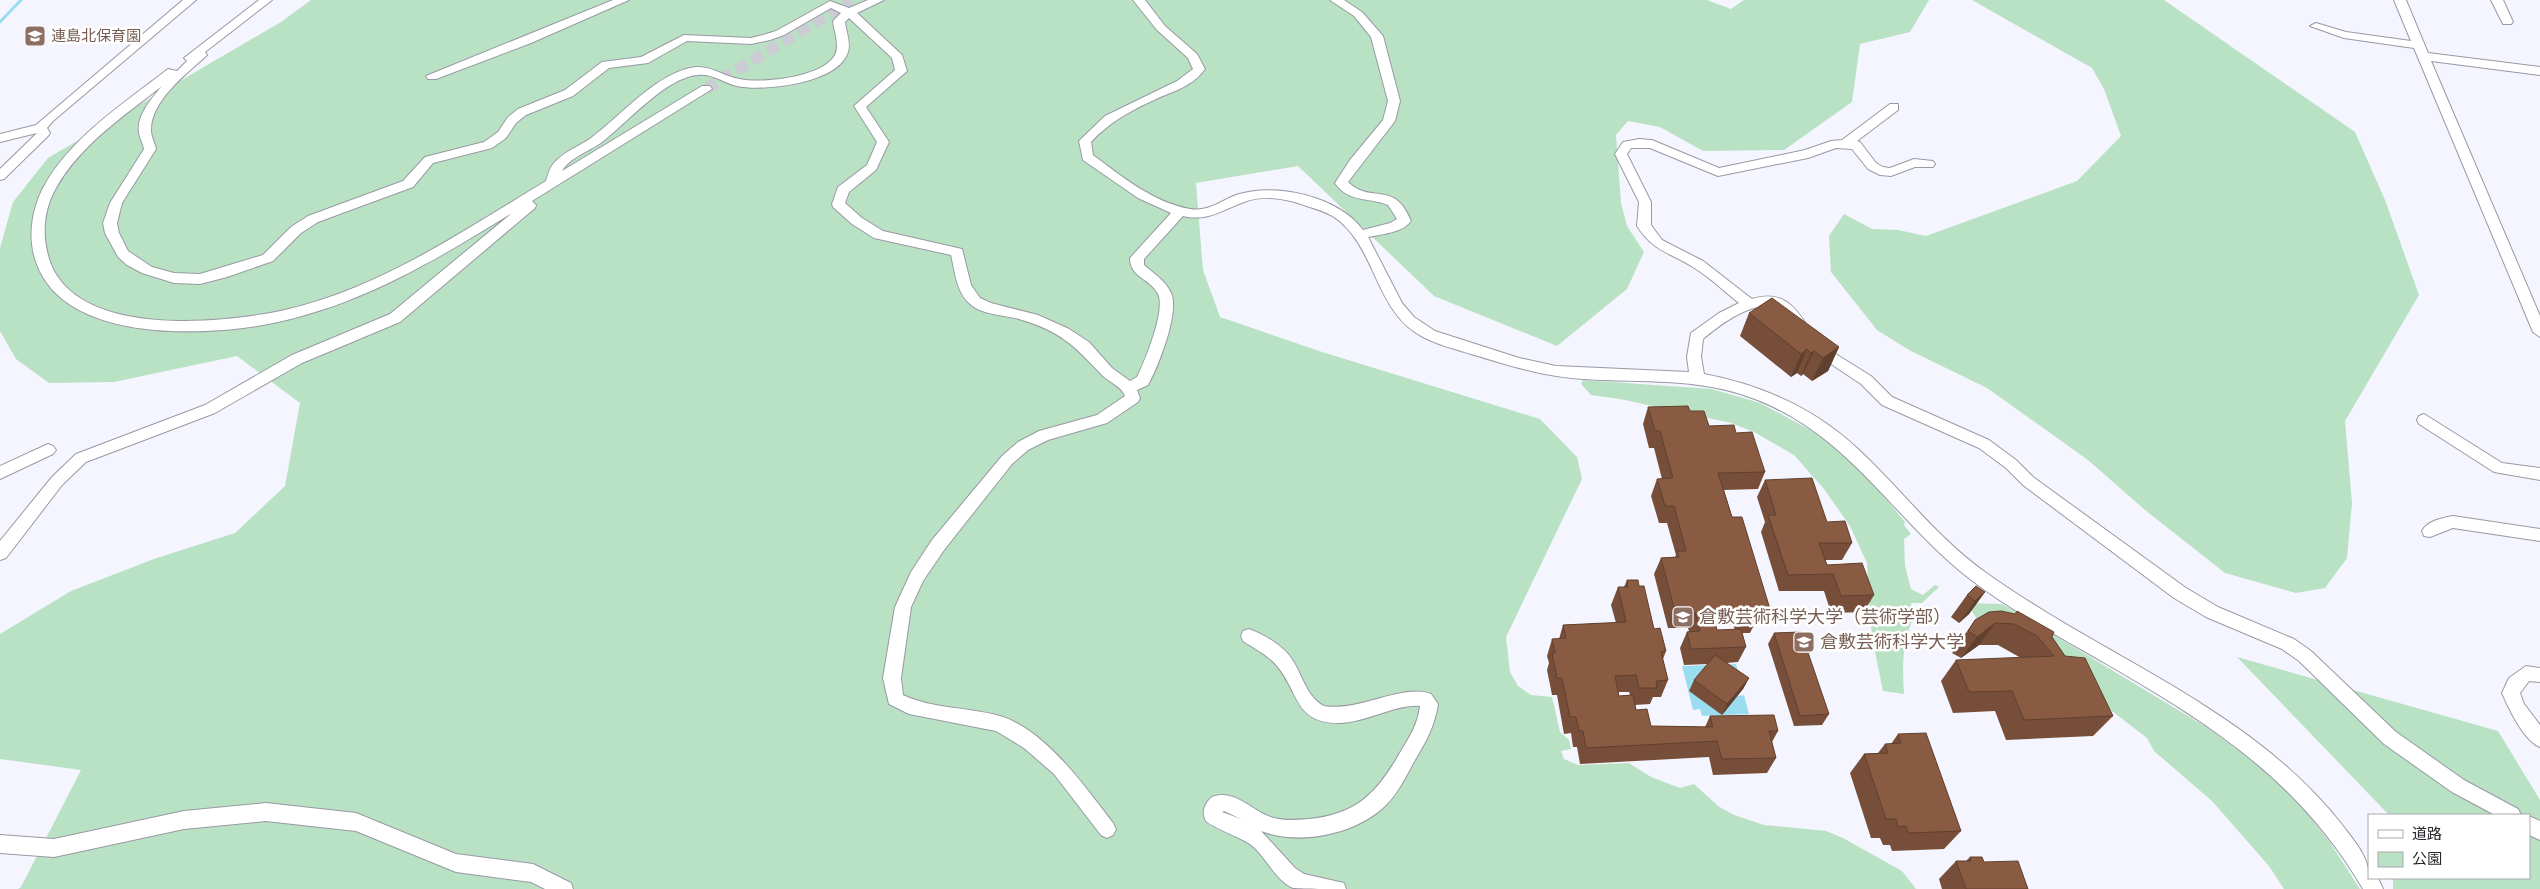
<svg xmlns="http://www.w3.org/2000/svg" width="2540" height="889" font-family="'Varela Round','Noto Sans JP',sans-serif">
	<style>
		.green { fill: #b9e2c4 }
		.water { fill: #9bddf0 }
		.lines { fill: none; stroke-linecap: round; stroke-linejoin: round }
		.stream { stroke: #9bddf0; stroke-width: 3 }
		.minor-tunnel { stroke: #cbccd4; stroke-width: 12; stroke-dasharray: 12 6; stroke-linecap: butt }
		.minor-casing { stroke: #9899a3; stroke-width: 2 }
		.minor { fill: #fff; fill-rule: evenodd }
		.wall { fill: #764e39; fill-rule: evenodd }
		.shaded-wall { fill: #60402e }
		.building { fill: #895b42; stroke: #60402e }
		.labels { text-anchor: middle; stroke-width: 5; stroke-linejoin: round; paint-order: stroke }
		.far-education-label { font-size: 15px; fill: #785e54; stroke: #fff; text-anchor: start }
		.education-label { font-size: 18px; fill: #785e54; stroke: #fff; text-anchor: start }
	</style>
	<rect width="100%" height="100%" fill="#f4f5fe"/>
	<path class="green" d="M311 0H1707L1731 9 1744 0H1929L1910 32 1860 44 1852 102 1784 150 1703 151 1660 127 1628 121 1616 135 1621 203 1627 226 1644 252 1627 289 1557 346 1434 296 1298 166 1196 183 1203 270 1220 317 1319 351 1540 419 1577 457 1582 479 1506 637 1510 672 1518 686 1531 695 1552 697 1560 732 1569 740 1571 749 1561 751 1564 759 1578 765 1629 763 1651 777 1680 788 1694 784 1718 806 1734 815 1764 825 1826 831 1843 838 1902 871 1916 889H18L21 887 81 770 0 759V634L71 591 154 559 235 533 285 486 300 403 237 356 114 382 49 383 16 359 0 331V248L13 202 48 158 281 22Z
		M1972 0H2164L2355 132 2385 200 2419 295 2345 421 2352 503 2347 558 2325 588 2296 593 2225 573 2145 510 2088 460 1987 388 1909 350 1877 330 1831 272 1829 236 1844 214 1872 229 1898 230 1926 236 2077 181 2121 136 2104 89 2092 68Z
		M1583 380 1712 389 1760 403 1820 435 1868 477 1905 522 1904 525 1911 534 1904 539 1905 566 1911 589 1923 595 1935 585 1939 587 1922 603H1911L1912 608 1918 609C1902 637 1902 663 1904 694L1883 691 1872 637 1867 563 1850 526 1824 489 1794 455 1754 432 1731 423 1620 399 1591 395 1581 384Z
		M1967 603 2002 604 2208 728 2263 768 2303 808 2329 841 2360 889H2284L2269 866 2212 801 2154 751 2147 738 2086 691 1978 621Z
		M2237 657 2498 731 2540 800V889H2393V878H2529V815H2389Z"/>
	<path class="water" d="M1736 664 1741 683 1737 696 1744 695 1749 714 1702 716 1700 709 1693 710 1682 666Z"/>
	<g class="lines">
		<path class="stream" d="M0 22 21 0"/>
		<path class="minor-tunnel" d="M706 89 851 0"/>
		<g class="minor-casing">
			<path id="minor" d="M183 0H196L53 121 47 128 50 133 48 136 4 179 0 180V169L37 133 0 142V134L36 125Z
				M259 0H272L205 52 207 55 205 57C185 75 151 101 151 130 151 137 155 143 156 149L122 203 117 223 119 233 128 251 152 267 174 273 200 274 263 255 291 227 308 216 403 181 425 157 484 142 498 132 508 117 518 109 565 90 602 62 641 57 684 35 751 38 763 35 776 31 830 1 849 8 868 0H884L857 13 902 55 907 71 866 107 889 142 876 170 849 192 845 203 862 218 883 231 962 249 971 285 980 298 991 303 1038 315 1069 329 1089 342 1112 368 1130 381 1137 377C1145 361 1166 310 1158 294 1150 278 1130 278 1130 258L1171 213 1138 198 1083 160 1079 141 1105 116 1177 81 1193 69 1188 58 1157 30 1133 0H1145L1165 26 1197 54 1205 69C1193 86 1174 91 1156 99 1132 110 1109 122 1091 142L1093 155C1121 176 1154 203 1190 209 1209 212 1220 201 1236 195 1275 182 1338 196 1363 230L1390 223 1397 219 1388 205C1369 197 1348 203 1335 183L1350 160 1383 120 1388 101 1371 37 1354 16 1330 0H1344L1362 12 1383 36 1400 101 1395 121 1348 182C1372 205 1394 179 1411 221 1402 233 1382 234 1368 237L1402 303 1414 317 1435 331 1519 358 1556 366 1689 372 1687 357 1691 333 1719 313 1739 303C1724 291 1709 277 1693 267 1669 252 1654 252 1637 226L1639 202 1615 154 1623 142 1639 139 1652 140 1719 168 1805 150 1831 141 1842 140 1890 104H1898V110L1857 141 1860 142 1876 163 1883 167 1890 168 1914 159 1933 161 1935 164 1933 167H1915L1891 176 1880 175 1868 169 1852 149 1836 148 1808 158 1718 176 1650 148H1631L1627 154 1651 202V225L1662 240 1703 261 1752 299C1781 290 1795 305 1809 329L1802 334C1791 331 1786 313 1776 306 1750 302 1721 324 1703 339L1701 357 1704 374C1762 385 1816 409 1859 450 1902 490 1937 538 1985 572 2104 658 2250 707 2343 826 2355 842 2369 857 2369 878H2378L2383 889H2363C2299 780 2212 725 2105 663 2059 637 2012 611 1970 579 1893 519 1851 436 1755 399 1699 377 1642 383 1584 379 1544 377 1508 365 1471 354 1455 349 1438 345 1423 337 1374 312 1377 246 1334 217 1325 211 1312 208 1301 204 1283 198 1262 195 1244 202 1222 210 1208 222 1183 216L1144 259V265C1153 273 1166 281 1171 293 1180 312 1158 367 1148 385L1137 390 1140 398 1138 402 1107 423 1048 440 1028 450 1012 464 944 550 923 581 911 607 901 678 903 695C932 709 969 707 1000 716 1046 730 1085 787 1113 823L1116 829 1113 835 1107 838 1101 835 1054 774 1024 748 996 731 909 714 889 704 883 678 895 607 911 572 932 540 1002 456 1018 442 1039 431 1097 415 1125 396C1121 385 1107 382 1100 373 1074 345 1059 331 1022 320 1004 314 981 316 968 302 956 290 955 271 951 255L874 238 852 224 833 207 832 204 838 187 867 165 877 142 854 106 895 70 892 58 849 18 845 22C846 32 851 42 848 52 839 83 764 92 737 86 724 83 711 73 698 75 666 77 627 123 602 142 590 151 569 158 562 171L702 86H710L712 89 532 201 536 205 535 208 400 322 302 363 215 413 86 462 62 485 6 558 0 560V541L52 477 76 454 205 405 292 355 390 314 512 213C431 263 353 310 257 326 191 336 63 340 36 262 28 239 31 213 42 190 68 139 123 104 168 69L177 71 187 61 184 58ZM831 8 841 13 833 21C834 31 840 45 835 55 823 77 763 84 740 79 725 77 712 66 696 67 658 71 621 116 591 138 580 146 565 151 556 161 550 166 548 174 546 181 463 231 381 288 285 310 221 324 65 340 47 251 42 230 45 207 56 188 80 145 125 115 162 86 152 98 136 116 139 133 140 139 143 143 144 149L110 203 103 223 105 233 118 257 127 265 142 273 174 283 200 284 227 277 273 261 301 233 318 222 413 187 433 163 492 148 506 138 516 123 526 115 573 96 609 68 648 63 687 41 751 44 770 40 784 35Z
				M613 0H629L531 43 436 79H428L426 76Z
				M2394 0H2406L2428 53 2540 67V75L2431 61 2540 316V337L2533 332 2414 48 2344 38 2310 26 2316 23 2346 32 2411 41Z
				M2491 0H2503L2513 22 2511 24H2503Z
				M1818 343 1871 376 1892 397 1989 440 2016 460 2033 477 2186 588 2218 607 2294 639 2311 651 2396 732 2464 780 2518 809 2521 815H2495L2452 792 2384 744 2299 661 2282 649 2206 617 2174 598 2023 485 2006 468 1979 448 1882 405 1861 384 1813 352 1811 348 1813 344Z
				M2424 414 2502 463 2540 468V480L2494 472 2419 424 2417 420 2419 416Z
				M48 444 53 446 56 450 53 454 0 479V466Z
				M2453 516 2540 529V541L2453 528 2430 537 2424 536 2422 531C2427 521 2442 518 2453 516Z
				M1249 629C1263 634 1282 645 1291 658 1302 673 1306 697 1324 706 1360 712 1402 683 1431 694L1438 704C1435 725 1426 742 1415 760 1406 776 1399 792 1386 805 1357 834 1300 846 1261 831L1295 868 1304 874 1344 883 1346 889C1334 889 1303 889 1293 888 1274 879 1266 856 1250 844 1241 838 1210 826 1206 821 1201 812 1205 803 1212 797 1236 788 1253 813 1274 818 1285 821 1297 820 1308 819 1357 815 1378 792 1401 751 1410 736 1418 724 1420 706 1396 704 1367 722 1341 723 1294 724 1300 693 1277 666 1268 655 1255 649 1243 641L1241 636 1243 631ZM1224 811 1241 819 1222 812Z
				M2526 666 2540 668V682L2529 681 2520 693 2524 704 2540 725V747C2524 741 2509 709 2502 693L2509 678Z
				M266 803 356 813 456 854 533 864 571 883 573 889H545L531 882 456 872 356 831 266 821 184 829 54 857 0 853V835L54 839 184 811Z
				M2529 816 2540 821V840L2529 835Z"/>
		</g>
		<use href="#minor" class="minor"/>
	</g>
	<path class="wall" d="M1749 313 1839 347 1828 371 1812 381 1803 374 1801 376 1797 373 1791 377 1740 336Z
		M1648 407 1690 411 1709 426 1736 433 1765 472 1758 489 1724 490 1732 517 1770 609 1762 625H1754L1750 633H1742L1746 647 1738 662 1726 663 1749 678 1743 689 1722 715 1689 691 1694 680 1708 664 1684 665 1680 648 1687 632 1689 631 1688 628H1668L1654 574 1661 558 1675 557 1676 555 1667 523H1659L1651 496 1657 479H1662L1654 448H1649L1643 424ZM1715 625H1733L1735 630H1717Z
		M1765 480 1827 522 1852 543 1842 560H1825L1827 565 1874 595 1864 612 1831 613 1824 591H1779L1761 532 1765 522 1757 497Z
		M1627 580 1639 586 1654 629 1666 651 1663 659 1668 680 1661 697H1653L1650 704 1635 705 1636 710 1651 726 1705 727 1710 716 1778 731 1772 742 1776 758 1767 773 1713 775 1709 757 1580 764 1577 747H1573L1571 733 1564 734 1557 695H1552L1547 670 1549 663 1547 656 1552 639H1559L1563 625 1616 623 1611 605 1618 587H1624ZM1618 692H1629L1630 695 1619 696Z
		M1985 592 1969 614 1959 623 1951 617 1967 595Z
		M1989 612 2052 637 2065 656 2113 716 2093 736 2006 740 1995 711 1953 713 1941 681 1956 660 2021 658 1998 645H1979L1961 658 1952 653 1975 620Z
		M1774 633 1829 714 1822 725 1794 726 1768 644Z
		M1898 734 1961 831 1944 849 1892 851 1890 845H1883L1880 838H1871L1850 773 1864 754 1878 753 1885 744H1891Z
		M1970 857 1984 862 2028 889H1942L1939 879 1956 861H1966Z"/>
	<path class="shaded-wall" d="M1839 347 1828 371 1812 381 1823 358Z
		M1807 349 1797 373 1791 377 1801 354Z
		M1814 351 1803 374 1801 376 1811 353Z
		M1985 592 1969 614 1959 623 1975 601Z
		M1995 623 1979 645 1961 658 1977 637Z
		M1749 678 1743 689 1722 715 1727 704Z"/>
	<path class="building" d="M1772 298 1839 347 1823 358 1814 351 1811 353 1807 349 1801 354 1749 313Z
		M1688 406 1690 411H1704L1709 426 1734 425 1736 433 1752 432 1765 472 1718 473 1732 517H1742L1770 609H1756L1758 617H1744L1741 608 1711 610 1717 630 1741 629 1746 647 1691 649 1687 632 1700 631 1695 612H1675L1661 558 1679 557 1677 551H1686L1674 506H1665L1657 479 1673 478 1660 431H1655L1648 407Z
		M1812 478 1827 522 1845 521 1852 543H1819L1827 565 1862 563 1874 595 1841 596 1833 574 1788 575 1768 515H1776L1765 480Z
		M1627 580H1638L1639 586H1644L1654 629 1660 628 1666 651 1661 652 1668 680 1656 681 1657 688H1639L1636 675 1615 676 1619 696 1633 695 1636 710 1647 709 1651 726 1713 727 1710 716 1774 715 1778 731H1769L1776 758 1722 759 1717 741 1586 748 1583 731H1579L1576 717H1570L1562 678H1557L1552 653H1555L1552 639 1566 638 1563 625 1626 622 1618 587H1628Z
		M1976 586 1985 592 1975 601 1967 595Z
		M2001 611 2015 614 2017 611 2054 632 2052 637 2065 656 2085 658 2113 716 2024 720 2012 691 1969 692 1956 660 2054 656 2037 636 2014 624 1995 623 1977 637 1968 631 1975 620 1989 612Z
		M1801 632 1829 714 1800 716 1774 633Z
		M1715 655 1749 678 1727 704 1694 680Z
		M1926 733 1961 831 1908 833 1906 826 1898 827 1896 819H1886L1864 754 1888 753 1885 744 1901 743 1898 734Z
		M1970 857H1982L1984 862 2018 861 2028 889H1966L1956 861H1971Z"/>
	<defs>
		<g id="school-square" transform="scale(1.125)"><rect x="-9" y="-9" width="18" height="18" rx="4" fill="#8d6e63" stroke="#fff"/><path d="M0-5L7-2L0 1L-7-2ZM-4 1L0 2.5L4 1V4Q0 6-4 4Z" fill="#fff"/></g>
		<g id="university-square" transform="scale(1.125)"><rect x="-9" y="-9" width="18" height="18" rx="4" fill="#8d6e63" stroke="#fff"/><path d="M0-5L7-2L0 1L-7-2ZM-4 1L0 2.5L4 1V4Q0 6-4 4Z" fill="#fff"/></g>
	</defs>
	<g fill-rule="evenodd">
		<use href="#school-square" x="35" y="36"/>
		<use href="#university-square" x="1683" y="617"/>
		<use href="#university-square" x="1804" y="642"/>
	</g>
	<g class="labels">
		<g class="far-education-label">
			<text x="51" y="41">連島北保育園</text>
		</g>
		<g class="education-label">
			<text x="1699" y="623">倉敷芸術科学大学（芸術学部）</text>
			<text x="1820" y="648">倉敷芸術科学大学</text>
		</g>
	</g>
	<rect x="2368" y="814" width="162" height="65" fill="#ffffff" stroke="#a9a9ab"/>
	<rect x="2378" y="830" width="25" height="8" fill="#ffffff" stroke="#a9a9ab"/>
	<text x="2412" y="839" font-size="15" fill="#29292d">道路</text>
	<rect x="2378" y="852" width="25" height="15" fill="#b9e2c4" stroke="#a9a9ab"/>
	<text x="2412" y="864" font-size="15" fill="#29292d">公園</text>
</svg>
